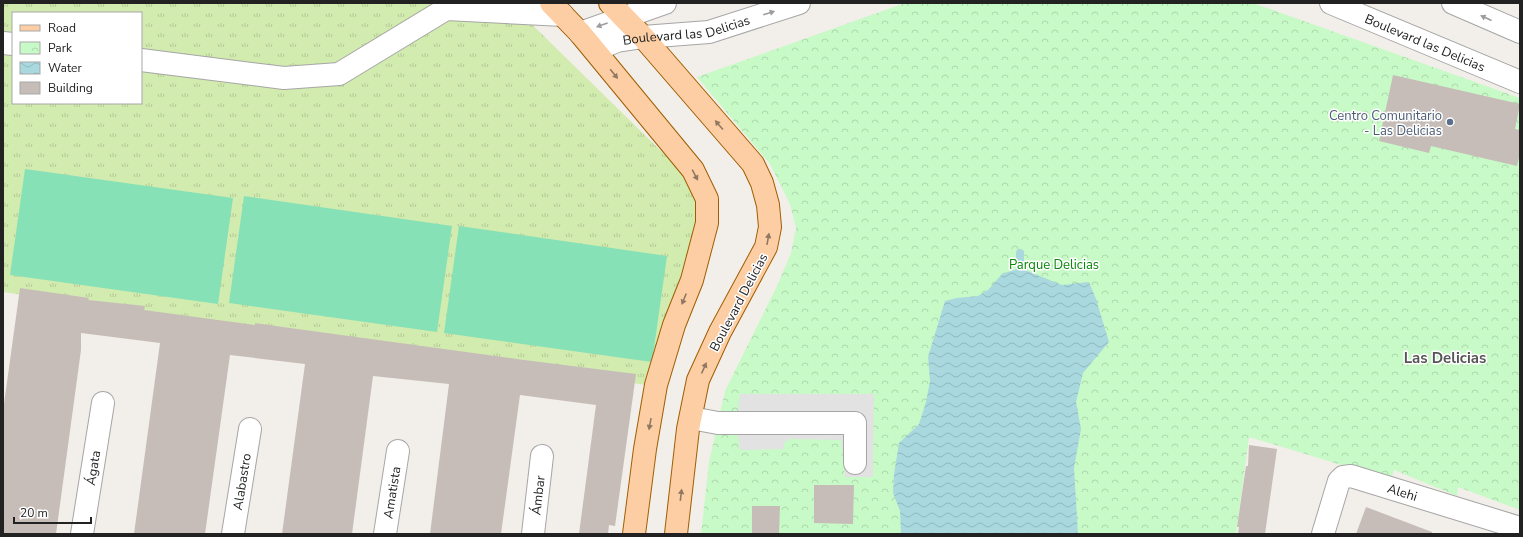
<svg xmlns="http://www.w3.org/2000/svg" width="1523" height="537" font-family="'Nunito Sans',sans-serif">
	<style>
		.grass { fill: url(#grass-tufts); fill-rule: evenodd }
		.park { fill: url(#park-crowns) }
		.pitch { fill: #87e1b6 }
		.parking { fill: #e2e2e2 }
		.water { fill: url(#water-waves) }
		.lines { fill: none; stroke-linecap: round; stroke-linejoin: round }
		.stream { stroke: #a9d8df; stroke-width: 8 }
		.building { fill: #c7bdb8 }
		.minor-casing { stroke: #a6a6a6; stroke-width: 24 }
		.major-casing { stroke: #a05d00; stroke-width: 24 }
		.minor { stroke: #fff; stroke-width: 22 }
		.major { stroke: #fdcea3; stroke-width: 22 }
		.oneway { fill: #9c9c9c }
		.oneway2 { fill: #907862 }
		.service-dot { fill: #5c6f8a; stroke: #fff; stroke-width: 1.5 }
		.labels { text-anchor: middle; stroke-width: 3; stroke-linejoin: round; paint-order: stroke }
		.street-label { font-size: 13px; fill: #222; stroke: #fff }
		.service-label { font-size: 13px; fill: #4e5e75; stroke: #fff; text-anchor: end }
		.park-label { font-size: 13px; fill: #0b850b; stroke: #fff }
		.quarter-label { font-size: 15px; font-weight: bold; fill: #555; stroke: #fff }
	</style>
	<defs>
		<pattern id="grass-tufts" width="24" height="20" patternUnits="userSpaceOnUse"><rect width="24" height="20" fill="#d2ebaf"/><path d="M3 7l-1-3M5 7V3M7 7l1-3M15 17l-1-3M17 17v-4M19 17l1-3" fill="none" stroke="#b4c996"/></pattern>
		<pattern id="park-crowns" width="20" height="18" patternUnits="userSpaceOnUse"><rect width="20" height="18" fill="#c8fac7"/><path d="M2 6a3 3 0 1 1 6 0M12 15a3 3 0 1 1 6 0" fill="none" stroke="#acd6ab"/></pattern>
		<pattern id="water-waves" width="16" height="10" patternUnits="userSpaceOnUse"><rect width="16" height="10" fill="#a9d8df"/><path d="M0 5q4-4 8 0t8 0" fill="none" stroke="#91b9bf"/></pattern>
	</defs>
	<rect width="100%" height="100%" fill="#f2eee9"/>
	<path class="grass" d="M3 3H510L710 199 667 388 3 292ZM13 13H141V103H13Z"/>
	<path class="park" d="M905 3H1253L1520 98V510L1458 487 1457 496 1394 470 1391 480 1249 437 1236 534H701L709 462 725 391 777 286 791 253 796 228 790 204 770 164 697 77Z"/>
	<path class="pitch" d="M25 169 233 198 218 304 10 275Z
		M244 196 452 226 437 332 229 303Z
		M459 226 667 256 652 362 444 333Z"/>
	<path class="parking" d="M740 394H874L873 477H845L841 440 789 439 784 443V449L740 450 738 436 735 434H715L688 429 720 413 735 414 738 411Z"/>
	<path class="water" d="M1020 268 1062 285 1089 282 1096 299 1109 342 1083 373 1076 402 1081 429 1074 468 1078 534H901L900 511 893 493 894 474 899 443 919 424 926 402 930 381 928 357 945 301 957 298 978 296 988 290 1002 274Z"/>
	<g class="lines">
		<path class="stream" d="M1020 253V268"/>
	</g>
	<path class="building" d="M1393 75 1520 104 1515 129 1520 130V153L1517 166 1431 146 1429 153 1379 141Z
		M20 288 89 298 88 300 145 306 144 310 255 325V323L290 328 524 360 636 374 615 526 609 525 608 534H579L596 405 520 395 501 534H430L449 384 373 376 352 534H282L305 364 230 355 205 534H134L160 343 81 333V350L56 534H3V411Z
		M1249 445 1277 449 1265 534H1238L1239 527H1237L1246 466H1248Z
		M814 485H854L853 524 814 523Z
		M752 506H780L779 534H752Z
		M1366 507 1432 532V534H1356Z"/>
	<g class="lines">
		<g class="minor-casing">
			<g id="minor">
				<path id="s1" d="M1331 3 1520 82"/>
				<path d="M1453 3 1520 32"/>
				<path d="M580 33 665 3"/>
				<path d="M3 43 13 44"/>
				<path id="s2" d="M595 50 617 41 643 37 709 32 799 3"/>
				<path d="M141 60 284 78 339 74 446 9 563 15"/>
				<path d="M691 418 718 423H855V463"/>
				<path id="s3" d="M82 534 103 403"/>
				<path id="s4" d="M233 534 250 429"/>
				<path id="s5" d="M385 534 398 451"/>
				<path id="s6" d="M533 534 542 456"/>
				<path id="s7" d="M1323 534 1339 481 1343 477 1351 476 1520 528"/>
			</g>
		</g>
		<g class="major-casing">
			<path id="major" d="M551 3 580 33 693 170 707 199V223L692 280 674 325 656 385 645 449 634 534
				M610 3 643 37 753 164 762 183 768 205 770 227 766 247 720 332 698 380 688 429 676 534"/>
		</g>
		<use href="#minor" class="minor"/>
		<use href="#major" class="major"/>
	</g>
	<defs><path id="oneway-solid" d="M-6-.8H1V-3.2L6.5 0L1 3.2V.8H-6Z"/></defs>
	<g class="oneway">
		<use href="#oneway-solid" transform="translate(769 13) rotate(-18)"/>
		<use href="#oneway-solid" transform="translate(1486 18) rotate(-156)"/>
		<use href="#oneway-solid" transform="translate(602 25) rotate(160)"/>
	</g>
	<g class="oneway2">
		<use href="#oneway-solid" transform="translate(614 74) rotate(51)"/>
		<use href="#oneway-solid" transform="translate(719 125) rotate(-131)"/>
		<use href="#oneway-solid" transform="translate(695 175) rotate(62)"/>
		<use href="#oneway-solid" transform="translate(768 239) rotate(-80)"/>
		<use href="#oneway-solid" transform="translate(684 299) rotate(112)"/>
		<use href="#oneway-solid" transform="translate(704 368) rotate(-66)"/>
		<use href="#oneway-solid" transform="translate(650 424) rotate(100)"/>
		<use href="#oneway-solid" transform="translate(681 495) rotate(-83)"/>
	</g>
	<circle class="service-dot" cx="1450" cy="122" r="4"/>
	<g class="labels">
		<g class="street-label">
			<text dy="5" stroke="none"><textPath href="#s2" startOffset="94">Boulevard las Delicias</textPath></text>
			<text dy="5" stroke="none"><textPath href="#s1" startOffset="102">Boulevard las Delicias</textPath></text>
			<text transform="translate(738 302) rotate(-62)" y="5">Boulevard Delicias</text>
			<text dy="5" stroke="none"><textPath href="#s3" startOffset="67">Ágata</textPath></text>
			<text dy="5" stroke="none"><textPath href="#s4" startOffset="53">Alabastro</textPath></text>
			<text dy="5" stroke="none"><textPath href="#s5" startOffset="42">Amatista</textPath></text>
			<text dy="5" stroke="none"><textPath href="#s7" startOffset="123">Alehi</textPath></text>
			<text dy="5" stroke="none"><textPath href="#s6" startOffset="39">Ámbar</textPath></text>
		</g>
		<g class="service-label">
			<text x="1442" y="120">Centro Comunitario<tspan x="1442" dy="15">- Las Delicias</tspan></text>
		</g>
		<g class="park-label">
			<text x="1054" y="269">Parque Delicias</text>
		</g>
		<g class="quarter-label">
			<text x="1445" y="363">Las Delicias</text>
		</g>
	</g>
	<rect width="1523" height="537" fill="none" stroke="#222222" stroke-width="8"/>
	<rect x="12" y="12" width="130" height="92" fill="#ffffff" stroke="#a7a7a7"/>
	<rect x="20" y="25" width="20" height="6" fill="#fdcea3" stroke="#a7a7a7"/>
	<text x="48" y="32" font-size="12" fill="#222222">Road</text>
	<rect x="20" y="42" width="20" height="12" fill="url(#park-crowns)" stroke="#a7a7a7"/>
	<text x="48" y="52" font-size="12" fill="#222222">Park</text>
	<rect x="20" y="62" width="20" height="12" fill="url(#water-waves)" stroke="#a7a7a7"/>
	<text x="48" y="72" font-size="12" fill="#222222">Water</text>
	<rect x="20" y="82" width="20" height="12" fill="#c7bdb8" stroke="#a7a7a7"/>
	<text x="48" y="92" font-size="12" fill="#222222">Building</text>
	<path d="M14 517v6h77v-6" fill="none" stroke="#222222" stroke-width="2"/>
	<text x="20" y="517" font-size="12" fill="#222222" stroke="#ffffff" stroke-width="3" paint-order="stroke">20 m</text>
</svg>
